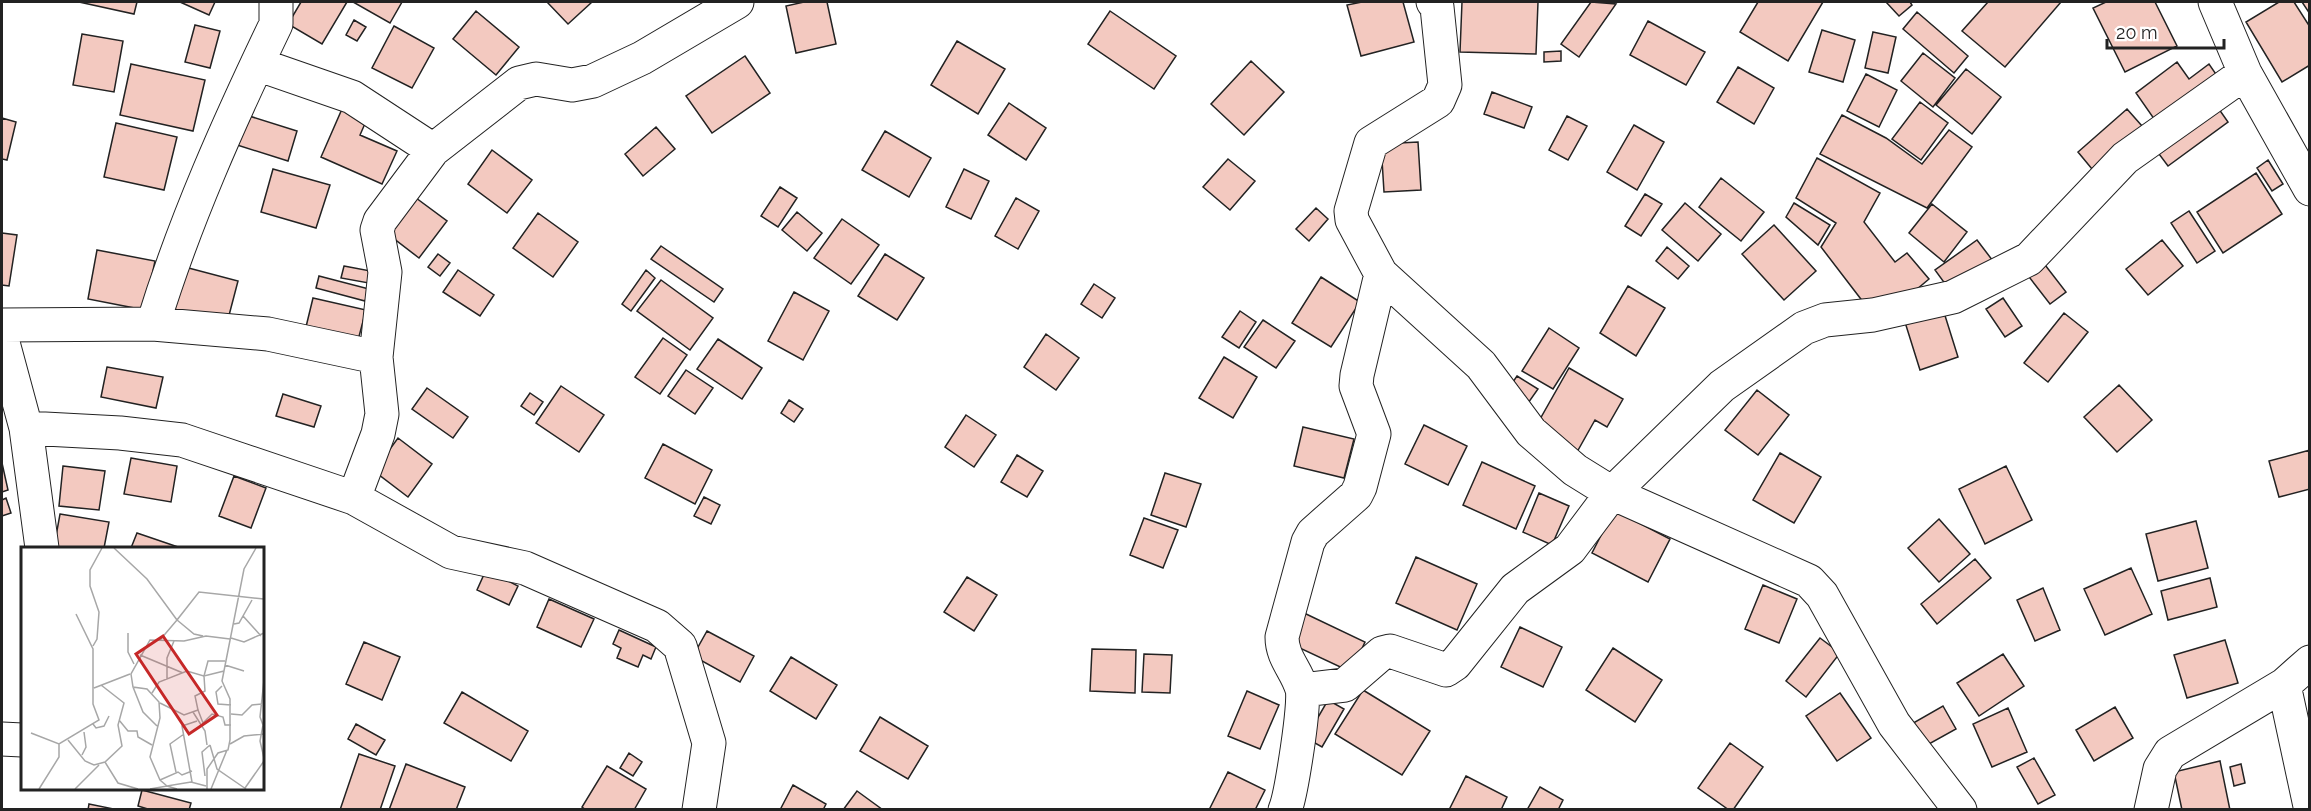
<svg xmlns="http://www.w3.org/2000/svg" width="2311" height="811" font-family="Raleway,sans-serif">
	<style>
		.building { fill: #f3c9c0; stroke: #222; stroke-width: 1.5 }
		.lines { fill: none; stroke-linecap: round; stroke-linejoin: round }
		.minor-casing { stroke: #222; stroke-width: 35 }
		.minor { stroke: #fff; stroke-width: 33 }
		.inset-road { fill: none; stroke: #a7a7a7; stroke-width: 1.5 }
		.view { fill: #c62828; fill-opacity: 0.15; stroke: #c62828; stroke-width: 3 }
		.inset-edge { fill: none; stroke: #222; stroke-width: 3 }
	</style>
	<rect width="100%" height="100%" fill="#fff"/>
	<path class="building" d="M79 2H137L134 14Z
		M180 2H215L209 15Z
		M301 2H347L322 44 288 24Z
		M353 2H402L390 23Z
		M547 2H592L568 24Z
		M804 2H827L836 44 796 53 786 6Z
		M1362 2H1403L1414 42 1361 56 1347 5Z
		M1462 2H1538L1536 54 1460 52Z
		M1591 2 1616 4 1579 57 1561 44Z
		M1758 2H1823L1788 61 1740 32Z
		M1886 2H1910L1912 5 1899 16Z
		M1988 2H2061L2005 67 1962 31Z
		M2106 2H2155L2177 46 2125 72 2093 8Z
		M2279 2H2294L2310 27V65L2282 82 2246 22Z
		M2302 2H2310V14Z
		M476 11 519 47 496 75 453 39Z
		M1110 11 1176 56 1154 89 1088 44Z
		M1917 12 1968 56 1954 73 1903 29Z
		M354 20 366 27 357 41 346 35Z
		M1648 21 1705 52 1686 85 1630 55Z
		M195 25 220 31 210 68 185 62Z
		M394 26 434 48 412 88 372 68Z
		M1822 30 1855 40 1843 82 1809 72Z
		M1873 32 1896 37 1888 73 1865 68Z
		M82 34 123 41 114 92 73 85Z
		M957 41 1005 69 978 114 931 85Z
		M1561 51V61L1544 62V52Z
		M1923 53 1955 78 1933 107 1901 81Z
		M745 56 770 93 712 133 686 96Z
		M1251 61 1284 92 1244 135 1211 104Z
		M2177 62 2189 79 2209 64 2220 80 2159 126 2136 93Z
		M131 64 205 80 193 131 120 115Z
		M1738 67 1774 88 1754 124 1717 102Z
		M1966 69 2001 97 1972 134 1936 105Z
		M1866 74 1897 90 1879 127 1847 111Z
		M1492 92 1532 107 1524 128 1484 114Z
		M1920 102 1948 123 1921 160 1892 139Z
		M2214 102 2228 122 2168 166 2153 146Z
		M1009 103 1046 128 1026 160 988 135Z
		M342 109 367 119 360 135 397 151 382 184 321 157Z
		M2127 109 2142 126 2092 169 2078 152Z
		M243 114 297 131 288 161 234 144Z
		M1842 115 1886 138 1922 164 1949 130 1972 147 1927 208 1820 154Z
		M1567 116 1587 126 1568 160 1549 150Z
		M2 118 16 122 7 160 2 159Z
		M116 123 177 137 164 190 104 177Z
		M1634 125 1664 142 1637 190 1607 172Z
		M656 127 675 149 643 176 625 154Z
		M885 131 931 158 909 197 862 170Z
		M1418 142 1421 190 1384 192 1381 144Z
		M492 150 532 180 507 213 468 184Z
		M1817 158 1880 193 1864 222 1895 262 1907 253 1929 279 1917 289 1867 307 1821 247 1836 223 1796 198Z
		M1228 159 1255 181 1230 210 1203 187Z
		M2268 160 2283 184 2272 191 2257 168Z
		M273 169 330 185 316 228 261 212Z
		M964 169 989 181 971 219 946 207Z
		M2256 173 2282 214 2223 253 2197 212Z
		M1721 178 1764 212 1741 241 1699 207Z
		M780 187 797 198 778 227 761 216Z
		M1645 194 1662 204 1641 236 1625 226Z
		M412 195 447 221 419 258 384 231Z
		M1016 198 1039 211 1018 249 995 236Z
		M1685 203 1721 234 1698 261 1662 230Z
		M1794 203 1830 225 1818 245 1786 217Z
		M1932 204 1967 232 1944 262 1909 233Z
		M1316 208 1328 219 1309 241 1296 229Z
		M2189 211 2215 251 2197 263 2171 223Z
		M797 212 822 233 807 251 782 230Z
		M538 213 578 242 553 277 513 248Z
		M842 219 879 245 851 284 814 258Z
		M1774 225 1816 271 1784 300 1742 254Z
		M2 233 17 235 9 286 2 285Z
		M1977 240 1993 261 1951 292 1935 270Z
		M2162 240 2183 266 2148 295 2126 269Z
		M661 246 723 289 714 302 651 259Z
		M1667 247 1689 266 1678 279 1656 261Z
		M97 250 155 261 145 310 88 299Z
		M438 254 450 263 440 276 428 267Z
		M885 254 924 278 897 320 858 296Z
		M2042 261 2066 292 2050 304 2026 273Z
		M181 266 238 281 227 323 170 308Z
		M344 266 376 272 374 284 341 278Z
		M458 270 494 295 480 316 443 292Z
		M646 270 655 278 631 311 622 304Z
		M319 276 369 289 365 301 316 288Z
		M1321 277 1360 302 1331 347 1292 323Z
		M661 280 713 318 690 350 637 311Z
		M1094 284 1115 298 1102 318 1081 304Z
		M1628 286 1665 308 1636 356 1600 333Z
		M794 292 829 311 803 360 768 341Z
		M313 298 366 310 357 344 305 331Z
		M2003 298 2022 326 2005 337 1986 309Z
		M1942 306 1958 357 1920 370 1904 319Z
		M1240 311 1256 322 1239 348 1222 337Z
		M2064 313 2088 332 2048 382 2024 363Z
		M1263 320 1295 341 1276 368 1244 347Z
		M1549 328 1579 348 1553 389 1522 371Z
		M1046 334 1079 358 1056 390 1024 367Z
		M663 338 687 355 660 394 635 377Z
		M718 339 762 368 742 399 697 369Z
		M1224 357 1257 377 1233 418 1199 398Z
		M107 367 163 377 156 408 101 397Z
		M1569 368 1623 399 1607 427 1595 420 1577 452 1535 428Z
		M686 370 713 388 695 414 668 396Z
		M1517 376 1538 389 1526 406 1506 392Z
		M2119 385 2152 420 2117 452 2084 417Z
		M561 386 604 415 579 452 536 423Z
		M427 388 468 417 453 438 412 409Z
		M1757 390 1789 415 1758 455 1725 430Z
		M530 393 543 402 534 415 521 406Z
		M283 394 321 406 314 427 276 416Z
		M789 400 803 409 794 422 781 413Z
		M966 415 996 435 974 467 945 447Z
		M1424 425 1467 446 1448 485 1405 464Z
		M1303 427 1354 439 1344 478 1294 466Z
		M398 438 432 464 408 497 374 471Z
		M663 444 712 470 695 504 645 478Z
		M2310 450V489L2279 497 2269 461Z
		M1780 453 1821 477 1794 523 1753 500Z
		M1017 455 1043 471 1027 497 1001 482Z
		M131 458 177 466 171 502 124 494Z
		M1482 462 1535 486 1516 529 1463 505Z
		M2 463 8 490 2 492Z
		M63 466 105 471 99 510 59 506Z
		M2006 466 2032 520 1985 544 1959 489Z
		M1165 473 1201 484 1186 527 1151 515Z
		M234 476 266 488 251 528 219 516Z
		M1539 493 1569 506 1552 545 1523 532Z
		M704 497 720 505 711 524 694 516Z
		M6 498 11 513 2 516V500Z
		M1614 510 1670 539 1648 582 1592 553Z
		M60 514 109 522 104 548 54 547Z
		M1144 518 1178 530 1163 568 1130 555Z
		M1939 519 1970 554 1939 582 1908 548Z
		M2196 521 2208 568 2158 581 2146 534Z
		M137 533 181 548H131Z
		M1416 557 1477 584 1457 630 1396 603Z
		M1975 559 1991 578 1937 624 1921 604Z
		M2131 568 2152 614 2105 635 2084 589Z
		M486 570 518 586 509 605 477 590Z
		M967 577 997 595 974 631 944 612Z
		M2210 578 2217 607 2168 620 2161 591Z
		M1763 585 1797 599 1779 643 1745 629Z
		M2043 588 2060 630 2035 641 2017 600Z
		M549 599 594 619 581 647 537 627Z
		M1304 613 1365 642 1351 672 1289 643Z
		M1520 627 1562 647 1543 687 1501 667Z
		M619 630 656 647 651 659 643 655 638 667 617 658 621 648 613 644Z
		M707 631 754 656 740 682 693 656Z
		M1820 638 1840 653 1806 697 1786 681Z
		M2225 640 2238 683 2187 698 2174 655Z
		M364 642 400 657 382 700 346 684Z
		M1613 648 1662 680 1635 722 1586 690Z
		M1092 649 1136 650 1135 693 1090 691Z
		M1144 654 1172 655 1170 693 1142 692Z
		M2003 654 2024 686 1979 716 1957 683Z
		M791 657 837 685 816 719 770 691Z
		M1363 690 1430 731 1402 775 1335 734Z
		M1247 691 1279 705 1260 749 1228 736Z
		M462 692 528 731 511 761 444 723Z
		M1840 693 1871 738 1837 761 1806 716Z
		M1328 700 1344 709 1322 747 1306 738Z
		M1943 706 1956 729 1920 749 1908 726Z
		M2115 707 2133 738 2094 761 2076 730Z
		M2008 708 2027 752 1992 767 1973 724Z
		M880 717 928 746 908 779 860 751Z
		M356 724 385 740 376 755 348 739Z
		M1730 743 1763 767 1733 810H1729L1698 788Z
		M629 753 642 762 633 776 620 768Z
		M359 754 395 766 380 810H340Z
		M2034 758 2055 795 2038 804 2017 767Z
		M2220 761 2230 810H2182L2174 772Z
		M406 764 465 787 456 810H389Z
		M2241 764 2245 783 2234 786 2230 767Z
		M607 766 646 789 634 810H586L582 807Z
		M1228 772 1265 790 1255 810H1209Z
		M1466 776 1507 797 1501 810H1449Z
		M793 785 826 804 823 810H780Z
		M1540 787 1563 800 1558 810H1527Z
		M142 790 191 803 189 810H151L138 806Z
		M857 791 883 810H843Z
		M89 804 114 809V810H88Z"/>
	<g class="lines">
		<g class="minor-casing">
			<path id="minor" d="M2215 2 2245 73 2310 189
				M257 64 352 97 433 150
				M1381 274 1481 365 1531 432 1575 470 1612 493 1809 581 1822 595 1894 724 1960 810
				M153 324C185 220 229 122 276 24V2
				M2 325 153 324 268 334 376 357
				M2 339 26 428
				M42 548 26 428 120 433 182 440 354 498
				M2284 685 2310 806
				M1303 690 1345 685 1382 653 1390 651 1446 670 1455 664 1515 589 1570 549 1612 493 1722 386 1804 328 1825 320 1873 315 1953 297 2029 259 2125 158 2245 73
				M2 739 22 740
				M699 810 709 743 680 646 657 626 525 568 451 552 354 498 378 434 382 414 376 357 385 272 377 230 380 221 433 150 519 83 536 79 572 85 593 81 642 58 737 2
				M1285 810C1291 796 1306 701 1302 689 1296 669 1282 658 1282 637L1308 542 1313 533 1356 495 1360 487 1374 434 1356 386 1357 375 1381 274 1352 220 1351 211 1371 143 1438 101 1445 85 1437 7 1433 2
				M2151 810 2160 769 2170 753 2284 685 2310 662"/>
		</g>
		<use href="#minor" class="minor"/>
	</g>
	<g transform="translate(21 547)">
		<rect width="243" height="243" fill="#fff"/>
		<path class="inset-road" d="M93 1 126 32 156 73 139 93M222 69 240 89M213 77 218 76 231 53M107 86V105L113 117M182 89 173 87 156 73 178 45 243 52M210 91 223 95 243 86M72 99 76 92 78 65 69 39V23L81 1M119 108 162 126M204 118 223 124M203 124 183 129 187 114H204M146 133V111L153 94M201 139 195 145 197 157 210 158M112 140 122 165 136 179M73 141 109 127M131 146 138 135 166 124 183 129 184 144 174 149 177 163 163 168 139 156M177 163 182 176 191 167 202 170 204 178H210M172 165 184 184 186 198M210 167 221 168 231 158 241 157M98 173 107 184H116L117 190 131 198M72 177 75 181 83 179 88 169M242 178 239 170 243 133M242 178 239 194 243 211M10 186 38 197 78 173 72 157V102L55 67M47 193 64 214 73 218 84 215 101 199 97 178 103 156 80 138M209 197 223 189 243 187M189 198 196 222 225 242M61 208 65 200 63 185M84 215 97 236 117 242M155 225 149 197 163 187M184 229 181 205 189 198M139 233 157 225 161 228 171 224M171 235 161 179 176 174M185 239 170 235 146 239 139 233 129 210 139 171 138 155 126 142 112 140 110 127 129 93 163 94 185 89 209 92M224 241 243 214M18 242 38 210V197M54 242 78 218M129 242 146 239 156 242M186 242V222L197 206 207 203 209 193V152L201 134 223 22 235 1M190 242 206 203"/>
		<path class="view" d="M142 89 196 168 168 187 115 107Z"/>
		<rect width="243" height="243" class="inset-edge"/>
	</g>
	<rect width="2311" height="811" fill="none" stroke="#222222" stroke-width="6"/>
	<path d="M2107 39v9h117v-9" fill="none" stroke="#222222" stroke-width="3"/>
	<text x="2116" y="39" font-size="18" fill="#222222" stroke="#ffffff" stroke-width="4.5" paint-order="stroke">20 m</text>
</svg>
